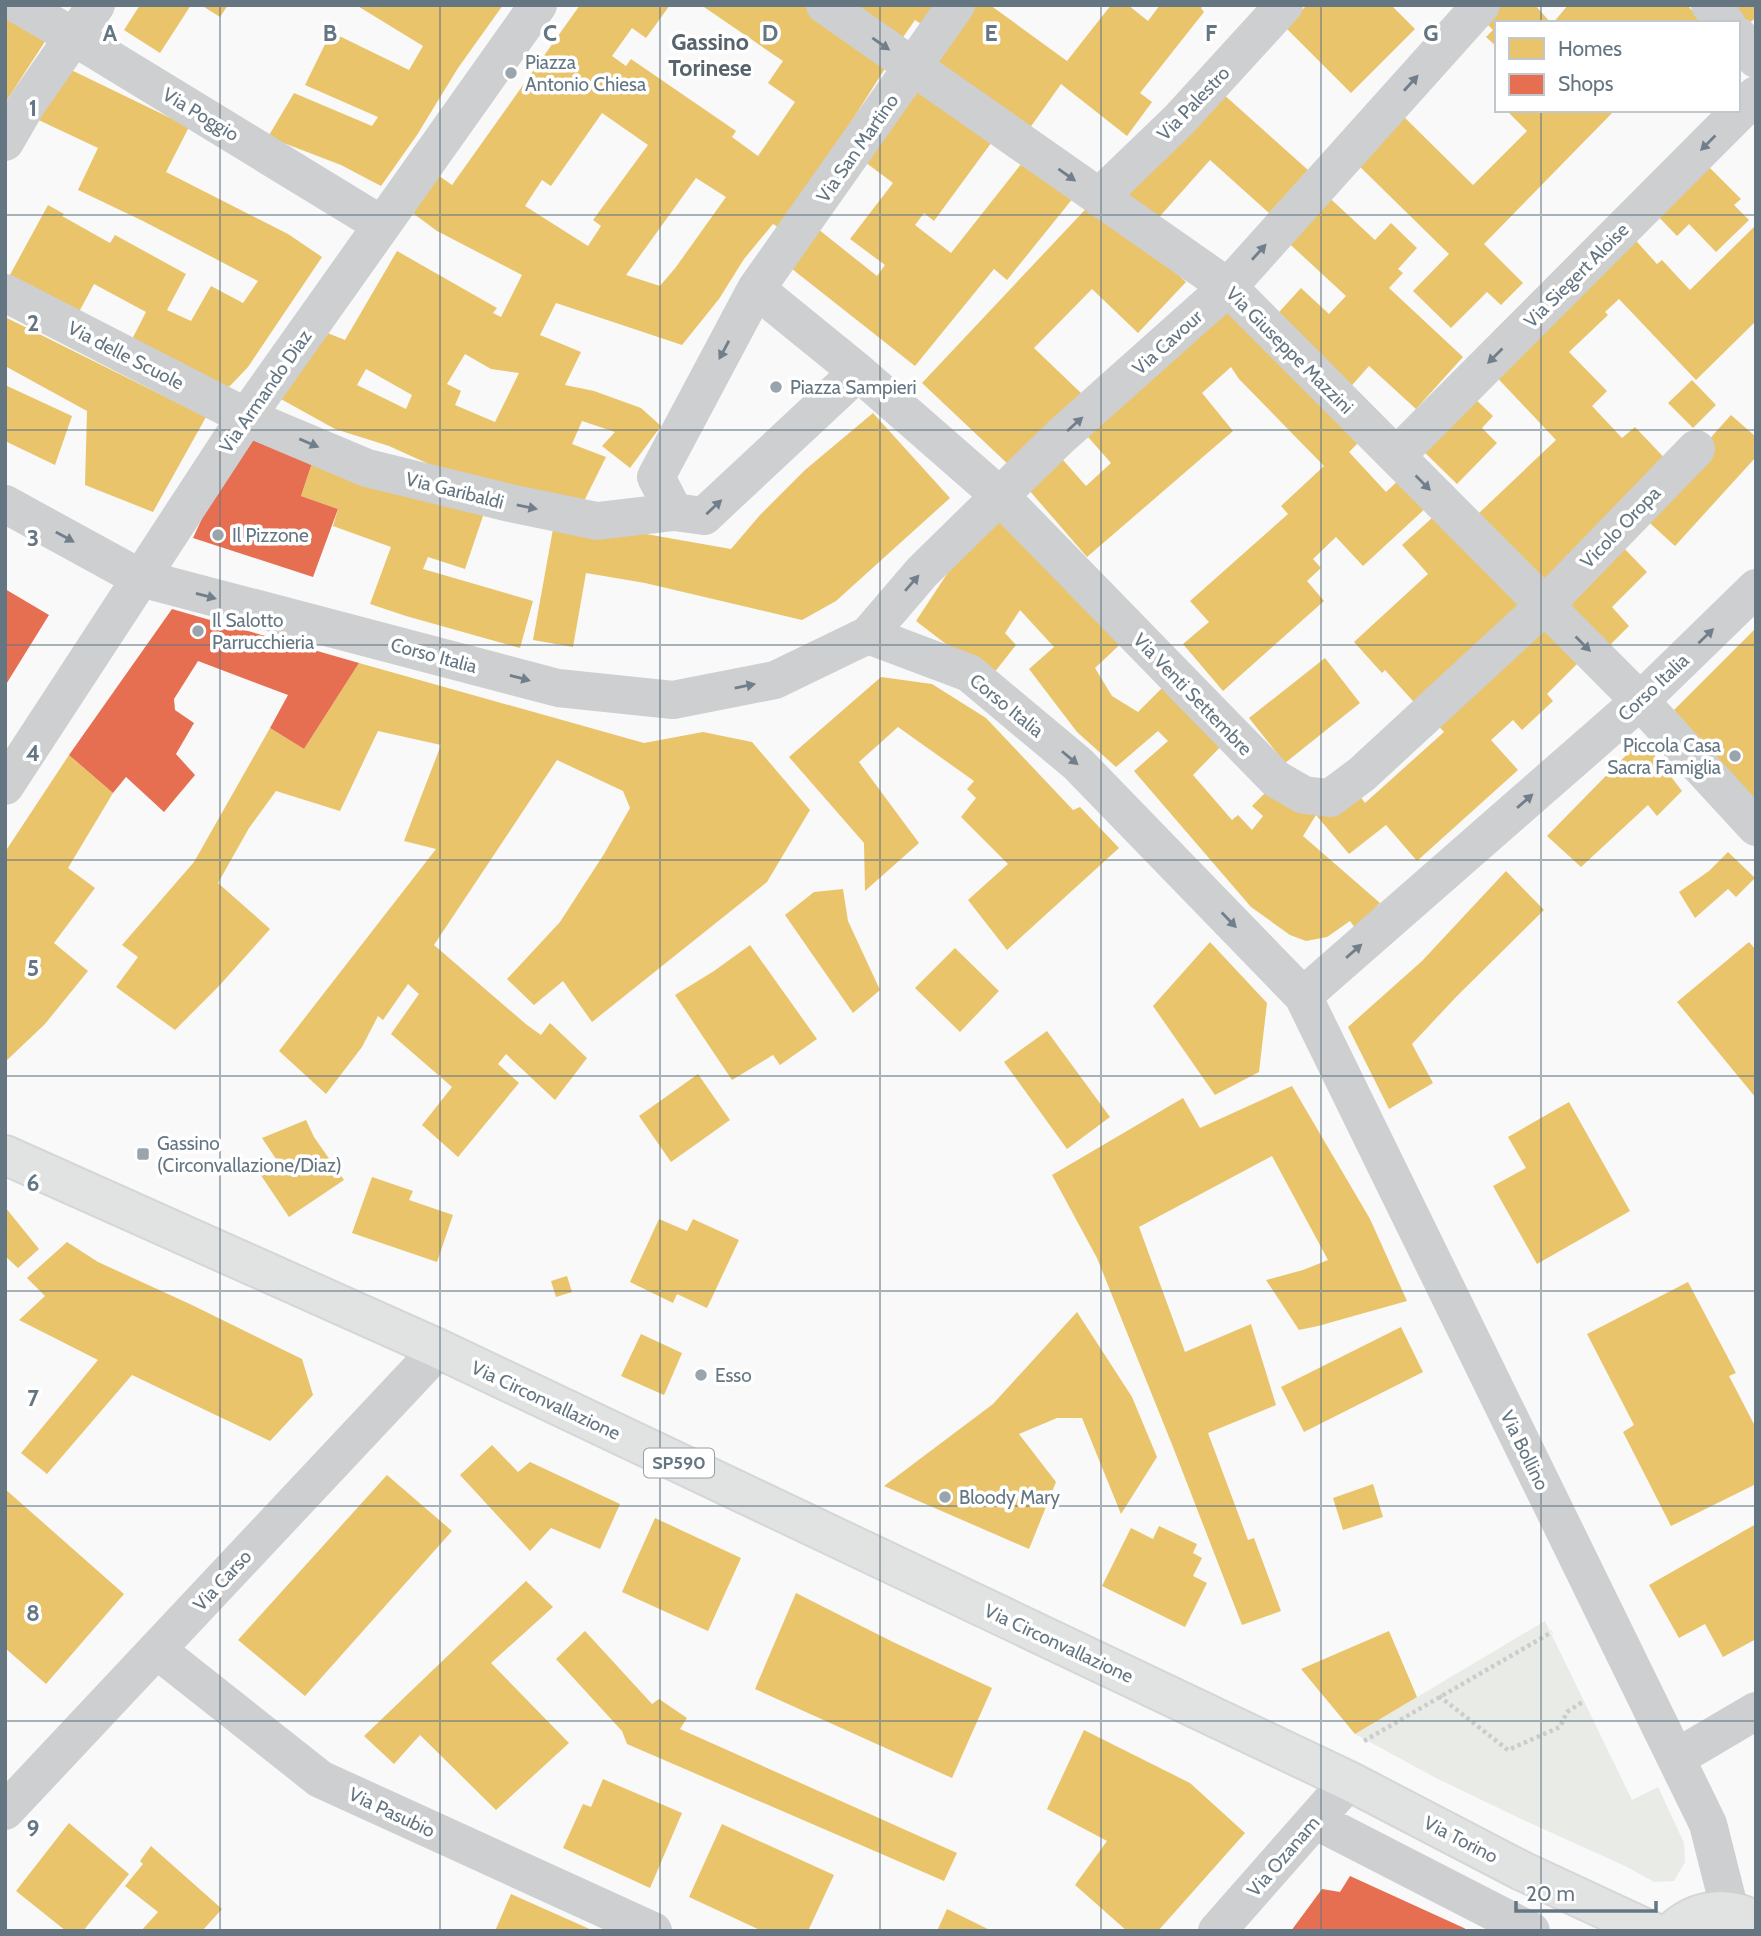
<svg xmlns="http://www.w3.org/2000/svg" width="1761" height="1936" font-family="Cabin,sans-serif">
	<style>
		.green { fill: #e8ebe6 }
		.homes { fill: #e9c46a; fill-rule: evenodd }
		.shops { fill: #e76f51 }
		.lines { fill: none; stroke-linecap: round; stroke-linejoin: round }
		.major-casing { stroke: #d5d6d7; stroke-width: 42 }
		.path { stroke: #cbcccd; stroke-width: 4.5; stroke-dasharray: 3.5 3.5; stroke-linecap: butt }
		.minor { stroke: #cecfd0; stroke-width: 38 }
		.major { stroke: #e1e2e2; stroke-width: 38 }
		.oneway { fill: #707f8b }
		.grid { fill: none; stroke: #657683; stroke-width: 2; stroke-opacity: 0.55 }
		.poi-dot { fill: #99a4ac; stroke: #fff; stroke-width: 2.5 }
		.labels { text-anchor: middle; stroke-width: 7; stroke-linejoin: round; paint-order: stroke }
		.shield { fill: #fff; stroke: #939fa8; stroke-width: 2 }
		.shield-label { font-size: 18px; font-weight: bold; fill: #657683 }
		.poi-label { font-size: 19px; fill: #657683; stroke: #fff; text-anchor: start }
		.street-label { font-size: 19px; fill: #657683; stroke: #fff }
		.quarter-label { font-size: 23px; font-weight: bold; fill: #57646e; stroke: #fff }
		.grid-label { font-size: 23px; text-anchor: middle; font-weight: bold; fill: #657683; stroke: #fff; stroke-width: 7; stroke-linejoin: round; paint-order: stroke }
	</style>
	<rect width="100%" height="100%" fill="#f9f9f9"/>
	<path class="green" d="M1545 1621 1632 1800 1658 1787 1684 1843 1685 1862 1674 1881 1654 1882 1627 1867 1519 1818 1436 1778 1355 1734Z"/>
	<path class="homes" d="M140 5H191L160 53 124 30Z
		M201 5H228L220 17Z
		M356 5H503L458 68 417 135 381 186 341 165 268 137 294 93 372 126 378 117 305 85 331 32 409 70 423 46Z
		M580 5H670L646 38 632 28 612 56 626 66 631 59 736 131 732 137 758 156 795 102 768 83 783 61 701 5H810L886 67 844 133 778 227 773 224 744 259 719 299 682 345 556 303 540 335 581 352 565 385 594 391 641 408 661 426 630 468 602 446 615 432 582 421 572 444 606 457 581 507 453 475 389 446 335 429 270 393 315 328 345 340 397 251 497 308 493 313 501 317 522 275 437 231 402 205 428 168 452 185ZM602 113 648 145 593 220 601 226 588 246 525 206 542 180 551 186ZM696 178 726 197 676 267 660 286 626 275ZM465 354 491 369 519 373 495 422 455 405 461 391 447 384ZM366 369 412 395 406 409 357 385Z
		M844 5H937L924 26 915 20 899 43Z
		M964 5H990L1067 61 1111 5H1128L1148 21 1160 5H1203L1201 8 1204 12 1140 93 1152 102 1127 136 1061 84 1027 132 935 69Z
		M1307 5H1391L1415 29 1351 93 1285 27Z
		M1487 5H1535L1551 23H1497V47L1486 37 1493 30 1478 15Z
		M1568 5H1687L1704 23H1553Z
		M1719 5H1756V18L1738 31Z
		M5 16 46 40 5 103Z
		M63 66 189 127 166 172 288 234 322 257 248 367 230 386 211 393 126 351 146 312 94 284 73 323 5 284 48 205 64 214 62 216 110 243 115 235 186 274 167 310 191 321 211 286 243 303 258 281 143 221 78 190 98 148 28 115Z
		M917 75 997 135 934 221 924 213 915 225 951 253 1029 154 1078 192 1007 280 994 269 915 366 782 261 813 225 877 276 885 265 850 239 893 183 857 156Z
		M1212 84 1308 170 1269 213 1210 160 1153 224 1116 191Z
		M1506 110H1615L1484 244 1523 283 1501 305 1487 292 1451 328 1413 291 1449 254 1352 159 1398 111 1473 185 1527 131Z
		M1701 159 1741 199 1734 205 1749 220 1716 252 1689 224 1677 236 1650 208Z
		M1321 190 1375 240 1391 223 1417 248 1398 269 1403 273 1389 288 1463 357 1416 409 1369 366 1346 392 1270 322 1301 288 1329 314 1346 296 1280 235Z
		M1097 197 1186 282 1138 333 1092 289 1034 348 1081 393 1011 467 922 383Z
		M1756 225V321L1696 380 1619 299 1605 312 1608 315 1569 352 1607 391 1592 406 1622 438 1635 427 1674 468 1542 582 1478 514 1556 440 1488 368 1629 233 1657 264 1662 260 1690 290Z
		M1220 302 1359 442 1349 452 1386 492 1402 477 1428 506 1363 566 1336 537 1313 559 1321 568 1307 581 1324 601 1223 691 1183 644 1209 622 1190 601 1288 514 1281 506 1324 466 1239 379 1231 367 1202 393 1233 431 1087 557 1022 482 1056 452 1086 486 1111 463 1081 429Z
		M5 317 206 417 153 512 85 485 87 411 5 366Z
		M1692 380 1716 405 1693 428 1668 403Z
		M5 385 72 416 55 465 5 441Z
		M1467 391 1493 416 1482 428 1497 443 1457 484 1416 444Z
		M873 413 950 498 836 601 802 620 645 583 586 573 573 647 533 640 555 518 731 549 760 515 805 470Z
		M1731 415 1756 437V457L1675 546 1641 515Z
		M315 454 484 513 465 569 428 557 423 569 533 601 520 648 406 616 370 604 391 547 333 526 338 509 301 496Z
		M1003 507 1129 636 1095 668 1112 696 1138 712 1172 678 1230 737 1193 775 1232 820 1238 815 1252 830 1263 816 1252 806 1275 783 1316 815 1303 836 1380 903 1355 928 1350 921 1327 937 1306 941 1290 935 1251 907 1134 771 1168 741 1158 731 1116 767 1077 732 1029 669 1054 647 1020 610 1005 633 1016 645 990 678 916 621 974 533Z
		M1442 509 1525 601 1421 710 1385 670 1382 673 1354 642 1428 574 1402 545Z
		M1619 543 1647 572 1612 607 1629 626 1600 655 1554 608Z
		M1545 613 1586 655 1547 694 1553 701 1522 730 1513 720 1491 740 1518 770 1417 861 1386 825 1349 854 1316 815 1353 786 1365 803 1444 732 1430 717Z
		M1756 628V802L1674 710Z
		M1325 658 1360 703 1285 763 1249 718Z
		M359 663 644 743 703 732 752 742 810 810 767 882 592 1022 563 981 534 1005 507 979 560 922 604 854 630 808 623 791 557 760 434 945 527 1025 541 1035 550 1023 587 1058 555 1100 506 1054 498 1064 519 1083 458 1157 422 1125 452 1087 391 1034 419 994 408 984 383 1020 378 1016 362 1047 326 1094 279 1051 436 849 404 841 441 745 378 731 340 811 276 791 249 828 218 883 270 929 219 986 175 1030 116 987 138 957 122 945 194 862 270 728 304 749Z
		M881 677 932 684 986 718 1073 810 1080 807 1119 848 1007 950 968 900 1008 864 961 817 976 798 967 789 974 781 898 727 859 762 919 843 865 891 864 843 789 757Z
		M1642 739 1682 791 1657 816 1648 805 1581 867 1547 836Z
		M69 755 113 793 68 868 95 888 54 943 88 971 45 1024 5 1062V852Z
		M1728 852 1755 878 1736 897 1728 889 1695 918 1679 892 1709 871Z
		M1506 871 1544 910 1457 996 1412 1044 1433 1083 1389 1109 1348 1027 1422 961Z
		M843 889 848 921 880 990 853 1013 785 915 814 892Z
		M1210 942 1267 1003 1259 1072 1215 1095 1153 1006Z
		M1749 942 1756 950V1098L1677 1002Z
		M750 945 817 1039 780 1065 773 1055 732 1080 675 995 714 971Z
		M955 948 999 991 960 1032 915 988Z
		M1047 1031 1110 1117 1067 1149 1004 1062Z
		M698 1074 730 1120 671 1162 639 1116Z
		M1292 1086 1370 1219 1407 1301 1318 1326 1299 1330 1266 1280 1303 1270 1328 1260 1272 1156 1139 1227 1185 1352 1251 1324 1276 1405 1208 1433 1248 1540 1254 1538 1281 1611 1242 1625 1173 1447 1097 1258 1052 1175 1183 1098 1200 1128Z
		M1569 1102 1630 1211 1537 1264 1493 1186 1526 1168 1508 1137Z
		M306 1120 314 1137 344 1180 289 1217 260 1174 278 1162 262 1138Z
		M372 1177 413 1191 409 1200 453 1215 437 1262 352 1233Z
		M5 1207 39 1249 18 1268 5 1256Z
		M659 1219 687 1231 693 1219 739 1240 707 1308 677 1294 673 1303 630 1282Z
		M67 1242 98 1262 192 1305 302 1359 313 1395 270 1441 132 1375 47 1474 21 1453 98 1360 19 1320 45 1296 27 1278Z
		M567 1276 572 1292 556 1297 551 1281Z
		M1688 1282 1736 1373 1729 1376 1756 1428V1484L1671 1526 1623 1432 1634 1425 1587 1334Z
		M1077 1312 1132 1397 1157 1457 1121 1514 1082 1418H1057L1019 1434 1056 1482 1029 1549 884 1486 993 1404Z
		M1401 1327 1423 1372 1304 1432 1281 1387Z
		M641 1334 682 1353 664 1395 621 1376Z
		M492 1445 518 1472 530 1462 620 1504 600 1549 551 1528 530 1551 460 1475Z
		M387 1475 452 1531 305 1696 238 1640Z
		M1373 1484 1383 1517 1343 1530 1333 1498Z
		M5 1489 124 1594 46 1684 5 1648Z
		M655 1518 741 1558 708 1631 622 1592Z
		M1756 1524V1639L1723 1657 1705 1624 1679 1638 1649 1585Z
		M1159 1526 1197 1544 1193 1553 1202 1558 1193 1576 1207 1583 1185 1627 1102 1586 1131 1528 1153 1539Z
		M526 1581 553 1607 491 1663 569 1743 496 1810 420 1735 394 1764 364 1736Z
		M796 1593 893 1642 992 1688 952 1778 755 1689Z
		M585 1631 652 1704 659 1699 687 1718 680 1729 957 1853 944 1881 627 1744 622 1731 556 1659Z
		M1389 1631 1417 1697 1355 1734 1301 1669Z
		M1084 1730 1190 1783 1245 1833 1158 1931H1127L1075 1885 1107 1841 1047 1809Z
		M603 1779 682 1813 650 1888 563 1848 583 1804 591 1807Z
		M69 1823 129 1874 83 1931H66L16 1891Z
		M722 1824 834 1875 808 1931H762L689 1897Z
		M151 1846 222 1909 202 1931H141L158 1912 125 1886 143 1864 140 1861Z
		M511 1894 594 1931H495Z
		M947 1909 992 1931H937Z"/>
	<path class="shops" d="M244 427 315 454 301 496 338 509 313 577 193 538Z
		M5 589 49 615 5 686Z
		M172 609 359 663 304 749 270 728 288 695 198 661 174 699 175 710 194 723 176 754 195 775 164 812 126 777 113 793 69 755Z
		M1350 1876 1464 1928 1469 1931H1291L1322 1889 1340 1892Z"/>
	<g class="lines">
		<g class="major-casing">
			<path id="major" d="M5 1155 439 1349 1349 1781 1522 1871 1651 1931
				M1673 1931C1696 1909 1729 1904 1756 1922"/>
		</g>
		<path class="path" d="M1439 1696 1508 1750 1560 1727 1567 1712 1584 1701
			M1364 1741 1552 1632"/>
		<path class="minor" d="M19 5 74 37 382 225
			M825 5 1228 287 1640 701 1756 827
			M1710 5 1726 23
			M1738 36 1756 59
			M5 142 27 104 96 5
			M1099 197 1178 121 1284 5
			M756 289 858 372 1000 496 1276 779 1304 795 1330 798 1362 774 1545 605 1696 449
			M5 293 246 417 367 468 510 503 597 521 674 512
			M858 372 704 516 674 512 656 477 756 289 956 5
			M1396 456 1756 95
			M5 504 140 578 558 688 673 700 775 680 868 635 922 572 1061 436 1228 287 1481 5
			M868 635 969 673 1078 764 1303 996 1708 1824 1730 1911
			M5 786 246 417 538 5
			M1303 996 1640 701 1756 588
			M157 1650 320 1779 653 1931
			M1676 1758 1756 1711
			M5 1811 439 1349
			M1315 1820 1531 1931
			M1217 1931 1349 1781"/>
		<use href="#major" class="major"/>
	</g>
	<defs><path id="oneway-solid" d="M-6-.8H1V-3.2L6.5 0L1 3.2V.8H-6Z" transform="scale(1.75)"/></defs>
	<g class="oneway">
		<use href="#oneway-solid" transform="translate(881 44) rotate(35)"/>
		<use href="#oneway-solid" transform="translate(1411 83) rotate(-48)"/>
		<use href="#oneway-solid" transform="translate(1708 143) rotate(135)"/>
		<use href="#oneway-solid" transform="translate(1067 175) rotate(35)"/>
		<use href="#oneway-solid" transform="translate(1259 252) rotate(-48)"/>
		<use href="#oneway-solid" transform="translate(724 350) rotate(118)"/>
		<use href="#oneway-solid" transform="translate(1495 356) rotate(135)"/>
		<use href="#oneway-solid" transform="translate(1075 424) rotate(-42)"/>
		<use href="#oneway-solid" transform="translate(309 443) rotate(23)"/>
		<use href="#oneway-solid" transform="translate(1423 483) rotate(45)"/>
		<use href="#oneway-solid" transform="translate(527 507) rotate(12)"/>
		<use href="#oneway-solid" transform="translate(714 507) rotate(-43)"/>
		<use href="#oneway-solid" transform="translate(65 537) rotate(29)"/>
		<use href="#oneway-solid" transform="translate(912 583) rotate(-49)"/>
		<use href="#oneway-solid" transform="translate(206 596) rotate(15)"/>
		<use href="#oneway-solid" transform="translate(1706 636) rotate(-44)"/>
		<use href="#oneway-solid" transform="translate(1583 644) rotate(45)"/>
		<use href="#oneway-solid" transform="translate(520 678) rotate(15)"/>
		<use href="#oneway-solid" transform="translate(745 686) rotate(-11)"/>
		<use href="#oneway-solid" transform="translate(1070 758) rotate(40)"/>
		<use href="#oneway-solid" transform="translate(1525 801) rotate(-41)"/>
		<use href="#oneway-solid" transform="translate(1229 920) rotate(46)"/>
		<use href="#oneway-solid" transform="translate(1354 951) rotate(-41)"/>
	</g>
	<path class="grid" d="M220 5V1931M440 5V1931M660 5V1931M880 5V1931M1101 5V1931M1321 5V1931M1541 5V23M1541 110V1931M5 215H1756M5 430H1756M5 645H1756M5 860H1756M5 1076H1756M5 1291H1756M5 1506H1756M5 1721H1756"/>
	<g class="poi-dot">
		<circle cx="511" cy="73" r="7"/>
		<circle cx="776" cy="387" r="7"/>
		<circle cx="218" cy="535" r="7"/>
		<circle cx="198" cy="631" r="7"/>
		<circle cx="1735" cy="756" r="7"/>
		<rect x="136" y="1147" width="14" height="14" rx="3.5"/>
		<circle cx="701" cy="1375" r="7"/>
		<circle cx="945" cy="1497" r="7"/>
	</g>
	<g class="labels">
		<rect class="shield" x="644" y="1448.5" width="70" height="29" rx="5"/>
		<g class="shield-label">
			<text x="679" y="1469">SP590</text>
		</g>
		<g class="poi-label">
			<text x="525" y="69">Piazza<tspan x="525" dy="22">Antonio Chiesa</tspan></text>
			<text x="790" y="394">Piazza Sampieri</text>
			<text x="232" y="542">Il Pizzone</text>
			<text x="212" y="627">Il Salotto<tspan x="212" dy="22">Parrucchieria</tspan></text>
			<text x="1721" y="752" text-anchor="end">Piccola Casa<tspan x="1721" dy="22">Sacra Famiglia</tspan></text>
			<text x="157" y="1150">Gassino<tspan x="157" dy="22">(Circonvallazione/Diaz)</tspan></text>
			<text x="715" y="1382">Esso</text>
			<text x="959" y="1504">Bloody Mary</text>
		</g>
		<g class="street-label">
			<text transform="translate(1193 103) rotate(-46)" y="7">Via Palestro</text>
			<text transform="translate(201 114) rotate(31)" y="7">Via Poggio</text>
			<text transform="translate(857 148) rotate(-55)" y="7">Via San Martino</text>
			<text transform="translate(1576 275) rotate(-45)" y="7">Via Siegert Aloise</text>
			<text transform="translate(1167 342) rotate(-42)" y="7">Via Cavour</text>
			<text transform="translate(1290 350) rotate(45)" y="7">Via Giuseppe Mazzini</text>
			<text transform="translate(126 355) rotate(27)" y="7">Via delle Scuole</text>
			<text transform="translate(265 391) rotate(-55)" y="7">Via Armando Diaz</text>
			<text transform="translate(455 490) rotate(14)" y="7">Via Garibaldi</text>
			<text transform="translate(1620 527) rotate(-46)" y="7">Vicolo Oropa</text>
			<text transform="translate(434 655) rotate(15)" y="7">Corso Italia</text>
			<text transform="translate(1653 687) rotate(-43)" y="7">Corso Italia</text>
			<text transform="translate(1193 694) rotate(46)" y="7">Via Venti Settembre</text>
			<text transform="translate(1007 705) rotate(39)" y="7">Corso Italia</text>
			<text transform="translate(546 1400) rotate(25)" y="7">Via Circonvallazione</text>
			<text transform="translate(1525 1450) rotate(64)" y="7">Via Bollino</text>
			<text transform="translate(222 1580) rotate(-47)" y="7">Via Carso</text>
			<text transform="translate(1059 1643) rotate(25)" y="7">Via Circonvallazione</text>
			<text transform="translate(392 1812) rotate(25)" y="7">Via Pasubio</text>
			<text transform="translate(1461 1839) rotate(27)" y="7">Via Torino</text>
			<text transform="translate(1283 1856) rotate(-49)" y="7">Via Ozanam</text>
		</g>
		<g class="quarter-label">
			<text x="710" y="50">Gassino<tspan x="710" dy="26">Torinese</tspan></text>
		</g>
	</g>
	<g class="grid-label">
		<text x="110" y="41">A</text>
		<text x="330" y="41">B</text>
		<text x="550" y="41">C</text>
		<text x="770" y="41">D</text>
		<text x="991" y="41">E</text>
		<text x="1211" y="41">F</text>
		<text x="1431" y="41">G</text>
		<text x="33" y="116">1</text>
		<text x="33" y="331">2</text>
		<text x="33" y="546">3</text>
		<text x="33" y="761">4</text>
		<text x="33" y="976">5</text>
		<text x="33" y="1191">6</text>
		<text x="33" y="1406">7</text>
		<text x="33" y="1621">8</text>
		<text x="33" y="1836">9</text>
	</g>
	<rect width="1761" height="1936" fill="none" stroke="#657683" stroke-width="14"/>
	<rect x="1495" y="21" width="245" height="91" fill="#ffffff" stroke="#c1c8cd" stroke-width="2"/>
	<rect x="1509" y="38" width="35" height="21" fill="#e9c46a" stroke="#c1c8cd" stroke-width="2"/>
	<text x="1558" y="56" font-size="21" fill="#657683">Homes</text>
	<rect x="1509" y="74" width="35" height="21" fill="#e76f51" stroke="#c1c8cd" stroke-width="2"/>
	<text x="1558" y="91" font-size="21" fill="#657683">Shops</text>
	<path d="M1516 1901v10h140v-10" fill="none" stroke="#657683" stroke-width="3.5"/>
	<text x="1526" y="1901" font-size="21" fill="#657683" stroke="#ffffff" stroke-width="5" paint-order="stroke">20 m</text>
</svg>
